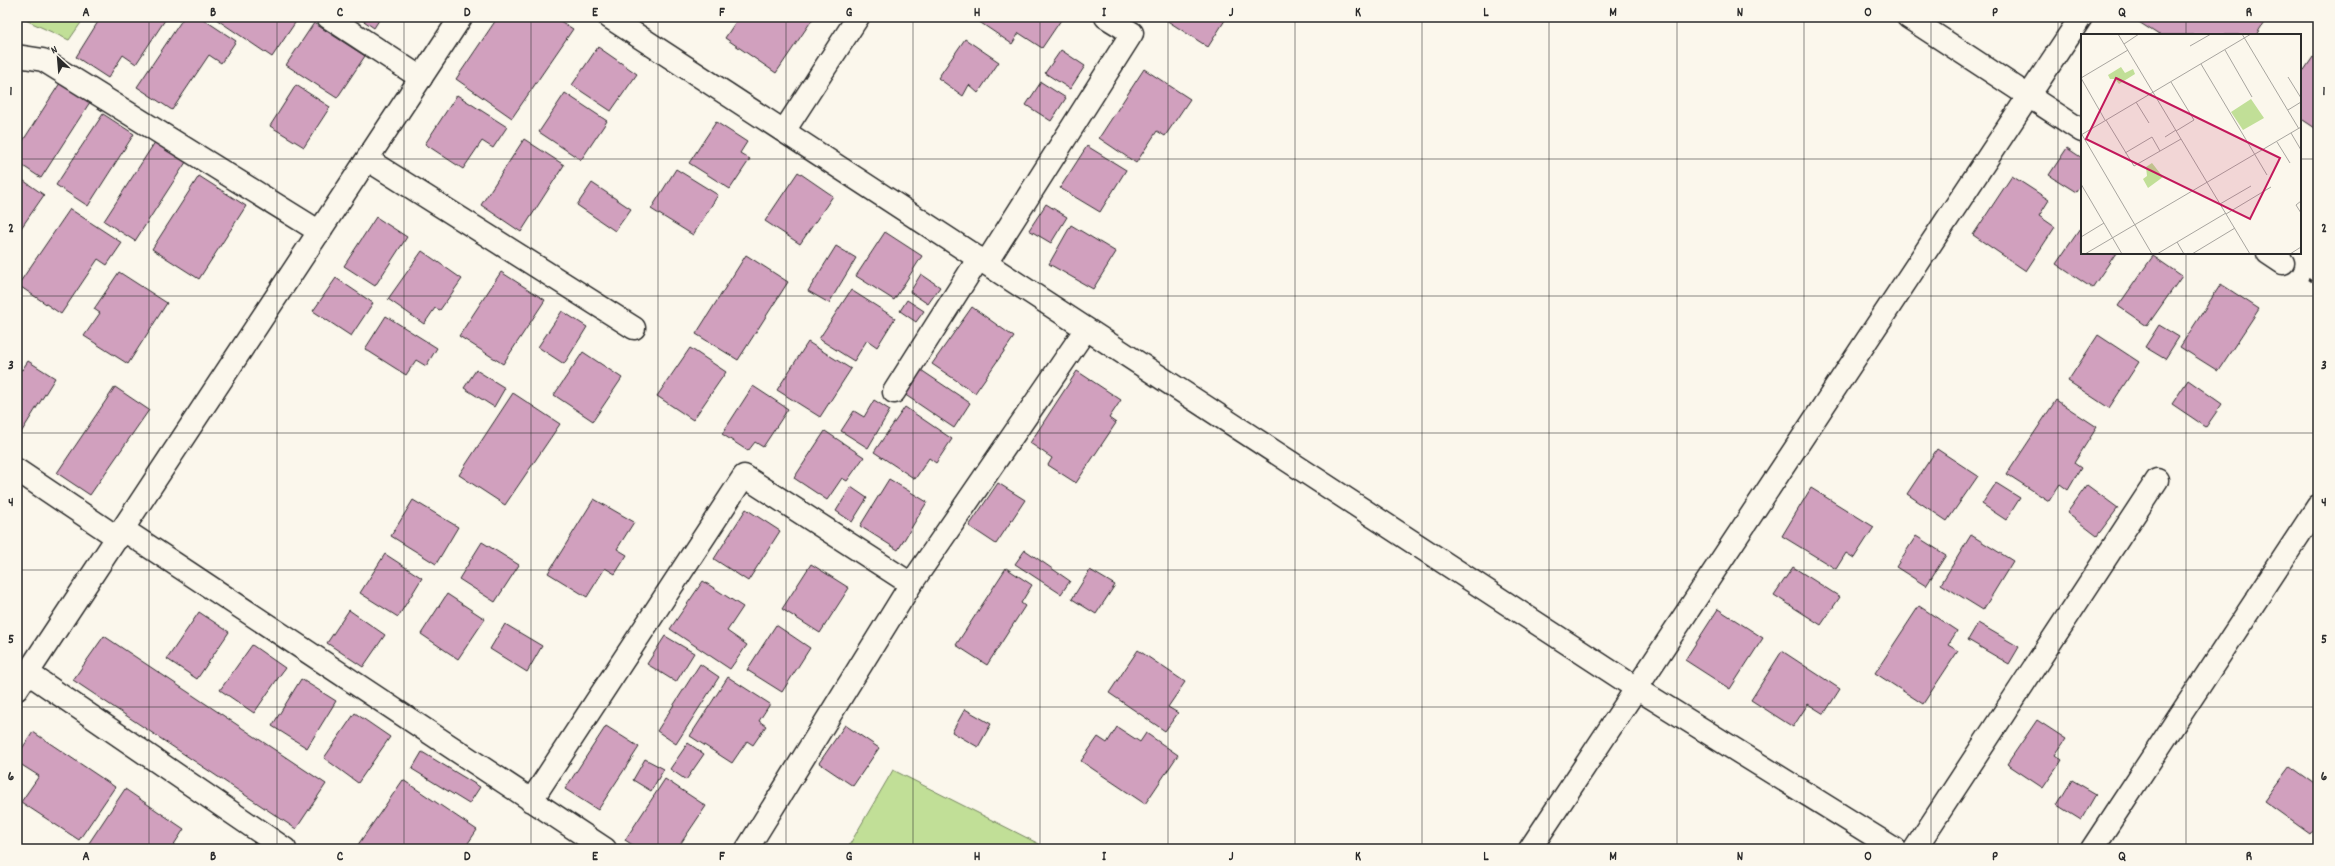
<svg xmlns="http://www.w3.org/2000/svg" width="2335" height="866" font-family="Dekko,sans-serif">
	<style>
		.green { fill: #c1df97; stroke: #768561 }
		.building { fill: #d1a0be; stroke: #2b2b2b }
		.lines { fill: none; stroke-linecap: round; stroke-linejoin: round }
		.lane-casing { stroke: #2b2b2b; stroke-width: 25 }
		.street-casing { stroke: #2b2b2b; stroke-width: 25 }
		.secondary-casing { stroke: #2b2b2b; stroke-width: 25 }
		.path { stroke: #2b2b2b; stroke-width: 2.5; stroke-dasharray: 4 3; stroke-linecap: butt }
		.lane { stroke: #fbf7ec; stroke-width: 22 }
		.street { stroke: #fbf7ec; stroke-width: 22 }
		.secondary { stroke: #fbf7ec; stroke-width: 22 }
		.grid { fill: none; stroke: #2b2b2b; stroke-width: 1; stroke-opacity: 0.55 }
		.inset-road { fill: none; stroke: #a8a59f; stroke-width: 1 }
		.view { fill: #c2185b; fill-opacity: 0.15; stroke: #c2185b; stroke-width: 2 }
		.inset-edge { fill: none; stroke: #2b2b2b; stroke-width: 2 }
		.neatline { fill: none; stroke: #2b2b2b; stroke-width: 1.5 }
		.grid-label { font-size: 13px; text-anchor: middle; font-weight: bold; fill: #2b2b2b }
	</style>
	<rect width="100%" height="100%" fill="#fbf7ec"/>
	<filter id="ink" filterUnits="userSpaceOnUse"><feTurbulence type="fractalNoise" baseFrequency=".025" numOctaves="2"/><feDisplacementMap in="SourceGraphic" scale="8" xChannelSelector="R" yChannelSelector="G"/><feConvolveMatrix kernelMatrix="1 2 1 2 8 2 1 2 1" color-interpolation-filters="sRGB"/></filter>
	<g filter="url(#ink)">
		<path class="green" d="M19 17H85L69 40Z
			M893 770 1049 849H847Z"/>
		<path class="building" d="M101 17H167L136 64 123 55 108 78 76 57Z
			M184 17H200L236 41 221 63 209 55 172 110 137 87Z
			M217 17H299L272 57 216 19Z
			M358 17H381L374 28Z
			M498 17H535L542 22 545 17H554L573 29 512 118 456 79Z
			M739 17H814L776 73 725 38Z
			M980 17H1063L1042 48 1019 33 1012 44 978 21Z
			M1168 17H1227L1208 47 1166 20Z
			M2131 17H2258L2265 21 2256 35H2159Z
			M314 23 365 56 337 98 286 65Z
			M965 39 999 62 978 93 969 85 963 96 938 78Z
			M598 47 637 74 611 111 572 85Z
			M1061 50 1085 66 1070 89 1045 73Z
			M2313 57 2318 60V130L2300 118V76Z
			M1144 69 1190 99 1165 136 1157 131 1136 163 1099 138Z
			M1041 82 1066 98 1051 121 1026 105Z
			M60 83 90 102 41 178 17 162V150Z
			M296 85 330 107 304 147 270 126Z
			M565 93 607 121 581 160 539 132Z
			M457 95 507 127 493 148 482 141 463 169 425 144Z
			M103 114 134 134 88 206 56 185Z
			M716 122 747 142 740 153 750 159 730 189 689 163Z
			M157 139 188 159 135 241 104 221Z
			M524 139 564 165 521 232 481 205Z
			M1087 146 1126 170 1100 212 1060 188Z
			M2067 148 2082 158V183L2076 192 2049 175Z
			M676 169 718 195 693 235 651 209Z
			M798 172 833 196 800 244 765 221Z
			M17 176 44 195 17 234Z
			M199 176 246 206 199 279 152 249Z
			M2012 176 2049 200 2039 216 2055 227 2026 271 1973 235Z
			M592 183 631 209 615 231 577 205Z
			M1046 204 1067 217 1051 243 1029 230Z
			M70 209 122 243 107 265 98 259 61 314 18 285Z
			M376 217 407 237 375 286 344 266Z
			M1071 225 1116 252 1093 289 1049 264Z
			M2082 226V253H2116L2092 288 2056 264Z
			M885 232 922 256 894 300 856 276Z
			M836 246 856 258 829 303 808 291Z
			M422 251 462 279 440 310 435 308 424 324 388 299Z
			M746 255 788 282 738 360 696 334Z
			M2153 256 2182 276 2147 326 2118 306Z
			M119 272 167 303 128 364 84 336 100 313 94 309Z
			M501 272 545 300 503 364 459 336Z
			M921 274 940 287 928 304 910 292Z
			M336 278 373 303 351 336 313 311Z
			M2221 284 2259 309 2218 371 2180 347Z
			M851 290 895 318 877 347 867 340 854 361 819 339Z
			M907 300 924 311 916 322 900 311Z
			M972 307 1014 337 975 393 932 364Z
			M562 311 587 327 564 364 538 347Z
			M386 316 437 348 426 366 416 360 406 375 365 349Z
			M2159 325 2179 337 2165 359 2145 347Z
			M2098 335 2139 362 2109 408 2068 381Z
			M808 342 851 369 820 417 777 390Z
			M690 348 726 372 693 420 657 396Z
			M583 352 622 378 593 421 554 395Z
			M28 361 55 378 17 439V367L22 370Z
			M476 370 505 388 494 407 464 388Z
			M921 370 970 403 954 428 904 394Z
			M1077 371 1121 400 1109 418 1116 423 1076 483 1048 465 1052 458 1030 443Z
			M2188 380 2222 404 2206 427 2172 404Z
			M753 386 788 409 763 447 755 442 748 451 722 434Z
			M115 387 149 410 90 495 57 473Z
			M513 393 560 424 505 505 459 475Z
			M874 400 890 410 868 448 841 431 854 411 864 417Z
			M2056 400 2097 427 2074 463 2081 468 2068 490 2060 484 2049 501 2007 474Z
			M905 407 952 439 936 463 929 458 915 479 874 452Z
			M825 431 864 457 847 481 842 478 827 500 794 478Z
			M1937 449 1978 476 1947 521 1907 494Z
			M889 479 927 502 898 550 860 526Z
			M998 483 1025 500 996 544 969 526Z
			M1996 483 2020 498 2006 520 1982 504Z
			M2087 485 2118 508 2097 536 2067 513Z
			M851 487 867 498 852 522 836 511Z
			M1811 488 1874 527 1854 558 1846 553 1836 569 1782 536Z
			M594 499 634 522 617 549 627 555 615 574 605 568 587 597 548 573Z
			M413 500 458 527 436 564 391 536Z
			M746 509 780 531 748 581 714 559Z
			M1971 535 2013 561 1983 610 1941 584Z
			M1916 536 1946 555 1926 586 1896 567Z
			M482 542 519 565 495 602 459 579Z
			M1025 550 1070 581 1061 594 1015 564Z
			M385 554 422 578 398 617 360 593Z
			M811 564 849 588 820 633 782 609Z
			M1793 567 1840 597 1821 625 1774 595Z
			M1006 568 1032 585 1021 603 1025 606 987 665 956 645Z
			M1090 570 1115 585 1096 614 1072 599Z
			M703 581 743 607 727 631 747 645 730 669 670 629Z
			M447 594 485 619 458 659 421 634Z
			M1919 606 1957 631 1948 645 1958 651 1923 704 1875 673Z
			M1718 609 1763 638 1730 689 1685 660Z
			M349 610 385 635 363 667 327 643Z
			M199 612 229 632 197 679 167 659Z
			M1978 623 2019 647 2009 664 1968 640Z
			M505 624 542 646 527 672 490 649Z
			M776 625 810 648 782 692 747 670Z
			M104 636 326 784 296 829 73 680Z
			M665 636 694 653 676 682 647 664Z
			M252 645 285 668 254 713 220 690Z
			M1138 650 1185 682 1168 707 1178 713 1165 731 1109 693Z
			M1782 651 1840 689 1824 714 1808 704 1793 727 1751 700Z
			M700 664 719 677 676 744 657 731Z
			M728 677 770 704 759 721 766 726 753 745 747 741 732 763 690 736Z
			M301 679 336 701 307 748 272 726Z
			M965 709 991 724 978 747 952 732Z
			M355 713 390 737 358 783 324 758Z
			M2037 720 2066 739 2055 755 2062 760 2043 788 2007 764Z
			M845 725 879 748 853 786 819 763Z
			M606 726 639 747 598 810 565 789Z
			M1117 727 1140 742 1146 733 1178 755 1145 804 1081 761 1098 737 1107 743Z
			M33 732 115 787 79 840 21 802 39 776 17 762V756Z
			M688 743 704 754 686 780 670 769Z
			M422 752 480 787 469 804 412 769Z
			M645 759 664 769 651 791 633 780Z
			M2290 766 2318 786V823L2310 834 2264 801Z
			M665 779 706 806 677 849H639L625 840Z
			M403 780 477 830 464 849H355Z
			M2072 780 2096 794 2081 820 2057 805Z
			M125 789 184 829 171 849H85Z"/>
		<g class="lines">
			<g class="lane-casing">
				<path id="lane" d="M328 17 421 78
					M17 56 43 60 320 232
					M784 131 858 17
					M28 673 285 849"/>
			</g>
			<g class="street-casing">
				<path id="street" d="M1908 17 2082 131
					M368 160 634 328
					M2268 253 2283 263
					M986 263 1132 33 1106 17
					M894 392 979 258
					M17 470 118 538
					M124 530 605 849
					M531 801 744 476 911 584
					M747 849 911 584 1086 329
					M1530 849 2081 17
					M1915 849 2157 480
					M2092 849 2318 506"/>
			</g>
			<g class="secondary-casing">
				<path id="secondary" d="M609 17 1636 688 1895 849
					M17 689 461 17"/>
			</g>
			<path class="path" d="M2308 279 2318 286"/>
			<use href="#lane" class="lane"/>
			<use href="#street" class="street"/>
			<use href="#secondary" class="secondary"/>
		</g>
	</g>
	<path class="grid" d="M149 17V849M277 17V849M404 17V849M531 17V849M658 17V849M786 17V849M913 17V849M1040 17V849M1168 17V849M1295 17V849M1422 17V849M1549 17V849M1677 17V849M1804 17V849M1931 17V849M2058 17V849M2186 17V35M17 159H2082M2300 159H2318M2186 253V849M17 296H2318M17 433H2318M17 570H2318M17 707H2318"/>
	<g transform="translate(2081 34)">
		<rect width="220" height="220" fill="#fbf7ec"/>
		<path d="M40 33 44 39 52 35 54 40 38 50 34 45H29L27 41ZM170 65 183 84 162 96 150 78ZM71 129 82 143 67 154 62 145 66 142 65 133Z" fill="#c1df97"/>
		<path class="inset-road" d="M37 0 169 220M161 0 218 95M43 10 58 0M109 12 130 0M144 16 171 63M120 30 186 141M207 43 220 64M0 44 47 16M0 44 24 86M90 48 113 86 95 97M55 68 68 89M207 76 220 68M25 86 53 132 100 105M0 99 71 220M210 99 220 116M0 101 170 0M84 103 95 96M196 108 209 129M44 119 71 103 79 117M0 150 41 220M220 167 215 171 220 179M139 170 170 152M145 180 190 153M0 203 23 189M96 208 103 220M4 220 220 93M76 220 145 179M111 220 154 194M209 220 220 213"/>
		<path class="view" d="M35 44 199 124 169 185 5 105Z"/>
		<rect width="220" height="220" class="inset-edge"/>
	</g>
	<rect width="2335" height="866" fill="none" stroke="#fbf7ec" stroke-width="44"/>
	<g transform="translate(58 58) rotate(334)" stroke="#fbf7ec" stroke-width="3" paint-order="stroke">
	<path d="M0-3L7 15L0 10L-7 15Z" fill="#2b2b2b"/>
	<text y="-6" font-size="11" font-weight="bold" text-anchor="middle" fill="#2b2b2b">N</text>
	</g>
	<rect x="22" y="22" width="2291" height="822" class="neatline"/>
	<g class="grid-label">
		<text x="86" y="16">A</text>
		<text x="213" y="16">B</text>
		<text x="340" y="16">C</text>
		<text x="467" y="16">D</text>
		<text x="595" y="16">E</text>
		<text x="722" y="16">F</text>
		<text x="849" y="16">G</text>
		<text x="977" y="16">H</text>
		<text x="1104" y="16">I</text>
		<text x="1231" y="16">J</text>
		<text x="1358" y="16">K</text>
		<text x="1486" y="16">L</text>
		<text x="1613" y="16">M</text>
		<text x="1740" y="16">N</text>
		<text x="1868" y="16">O</text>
		<text x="1995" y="16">P</text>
		<text x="2122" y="16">Q</text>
		<text x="2249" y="16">R</text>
		<text x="11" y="95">1</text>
		<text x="2324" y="95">1</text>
		<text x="11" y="232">2</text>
		<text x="2324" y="232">2</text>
		<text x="11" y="369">3</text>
		<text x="2324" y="369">3</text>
		<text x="11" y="506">4</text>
		<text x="2324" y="506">4</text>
		<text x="11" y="643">5</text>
		<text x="2324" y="643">5</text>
		<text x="11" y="780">6</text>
		<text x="2324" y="780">6</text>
		<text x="86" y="860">A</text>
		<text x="213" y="860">B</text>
		<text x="340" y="860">C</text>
		<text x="467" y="860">D</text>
		<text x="595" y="860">E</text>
		<text x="722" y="860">F</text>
		<text x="849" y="860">G</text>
		<text x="977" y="860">H</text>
		<text x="1104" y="860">I</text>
		<text x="1231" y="860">J</text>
		<text x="1358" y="860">K</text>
		<text x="1486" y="860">L</text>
		<text x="1613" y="860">M</text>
		<text x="1740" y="860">N</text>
		<text x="1868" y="860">O</text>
		<text x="1995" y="860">P</text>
		<text x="2122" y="860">Q</text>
		<text x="2249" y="860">R</text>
	</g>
</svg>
